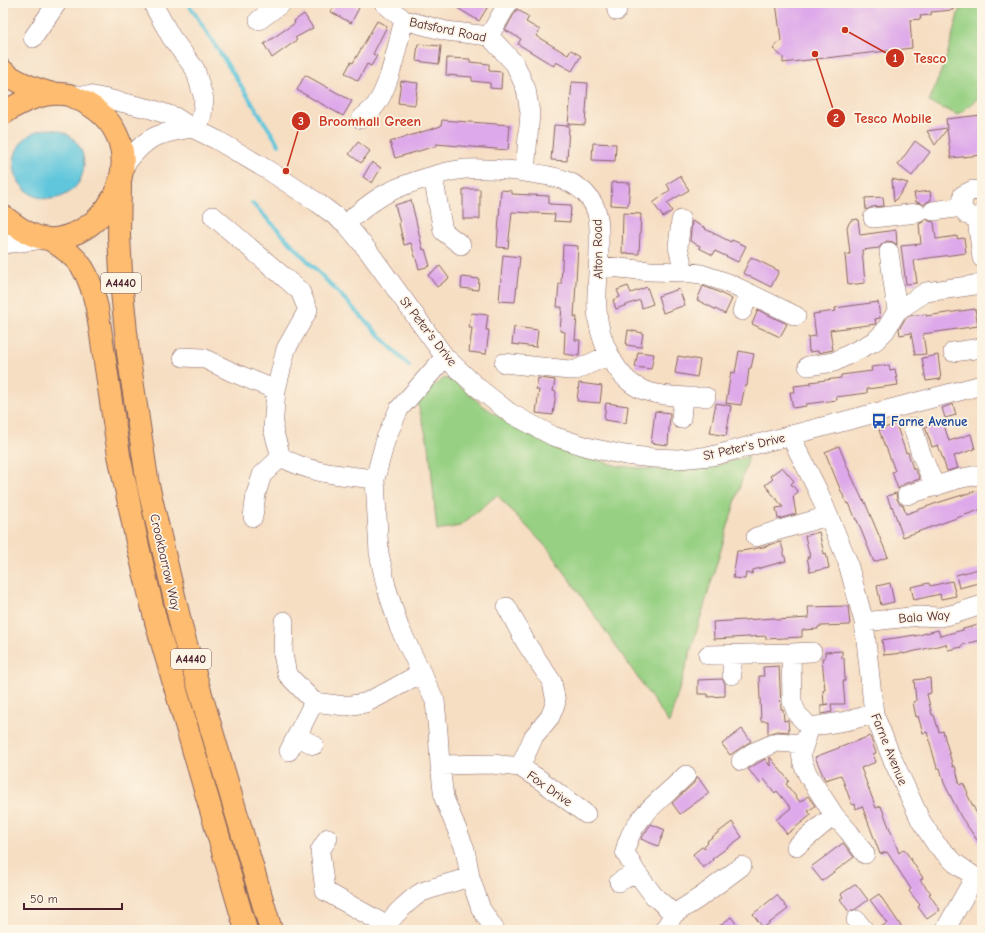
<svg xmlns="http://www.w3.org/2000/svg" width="985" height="933" font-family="'Comic Neue',sans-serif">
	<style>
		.green { fill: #97d083; stroke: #707857 }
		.water { fill: #5fc6dc; stroke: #547284 }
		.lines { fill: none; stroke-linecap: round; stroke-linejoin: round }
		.stream { stroke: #5fc6dc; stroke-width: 4 }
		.building { fill: #dea9ea }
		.minor-casing { stroke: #866260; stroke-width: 20 }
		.highway-casing { stroke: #866260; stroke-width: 24 }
		.minor { stroke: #fff; stroke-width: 19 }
		.highway { stroke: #fdbc6f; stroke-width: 22 }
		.labels { text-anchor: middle; stroke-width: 3.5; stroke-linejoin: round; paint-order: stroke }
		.shield { fill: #fcf5e5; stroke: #7f5f63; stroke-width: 1 }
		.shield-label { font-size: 12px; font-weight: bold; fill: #4a1f2b }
		.street-label { font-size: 13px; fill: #4a1f2b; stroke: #fcf5e5 }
		.transit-label { font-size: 13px; font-weight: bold; fill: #164399; stroke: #fcf5e5; text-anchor: start }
		.leader { fill: none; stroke: #c8321e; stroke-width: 1.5 }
		.callout-dot { fill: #c8321e; stroke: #fcf5e5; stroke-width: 1.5 }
		.mark-label { font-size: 12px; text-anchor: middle; font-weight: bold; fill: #fff }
		.callout-label { font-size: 14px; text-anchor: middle; font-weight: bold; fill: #c8321e; stroke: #fcf5e5; stroke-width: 3.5; stroke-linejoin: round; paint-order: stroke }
	</style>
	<rect width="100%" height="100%" fill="#fcf5e5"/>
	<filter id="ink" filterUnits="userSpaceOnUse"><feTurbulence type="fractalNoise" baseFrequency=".025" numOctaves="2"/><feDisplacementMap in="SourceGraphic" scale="8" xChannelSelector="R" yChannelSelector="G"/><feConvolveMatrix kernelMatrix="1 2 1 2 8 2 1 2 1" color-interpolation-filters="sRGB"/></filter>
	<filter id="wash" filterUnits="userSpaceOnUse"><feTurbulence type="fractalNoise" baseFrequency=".012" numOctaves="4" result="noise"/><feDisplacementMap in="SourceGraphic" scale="16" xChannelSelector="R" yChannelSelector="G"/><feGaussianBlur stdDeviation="0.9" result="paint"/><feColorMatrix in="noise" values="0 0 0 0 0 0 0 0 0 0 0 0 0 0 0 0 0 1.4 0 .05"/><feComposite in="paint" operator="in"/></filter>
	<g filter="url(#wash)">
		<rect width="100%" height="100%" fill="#f6dec3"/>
		<path class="green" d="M982 4V95L958 115 929 102 947 56 959 10Z
			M445 378 456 383 482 405 511 425 557 449 618 466 662 470 715 466 749 456 669 723 550 551 497 495 460 526 437 530 429 446 417 401 426 391Z"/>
		<path class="water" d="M14 164a35 35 0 1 1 70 0a35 35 0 1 1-70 0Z"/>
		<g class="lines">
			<path class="stream" d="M188 3 279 145
				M252 203 409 366"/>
		</g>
		<g id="blocks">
			<path class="building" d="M336 3H351L359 8 351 23 331 12Z
				M449 3H490L479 21Z
				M776 3H953V10L931 12V15L920 16 921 19 910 20 912 48 783 63V57L773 49 781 40Z
				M517 9 529 17 526 22 540 30 536 36 568 55 571 50 581 56 572 71 556 62 554 66 518 44 521 39 505 30Z
				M304 14 313 28 295 38 297 40 272 58 264 44 295 23 294 21Z
				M377 21 387 26 373 54 377 56 371 66 367 64 358 81 345 73 351 62 353 63Z
				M418 44 441 46 439 64 416 61Z
				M447 58 470 59V62L489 64V71L502 72 501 89 490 88V83L472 81V77L446 75Z
				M305 75 352 101 343 116 297 90Z
				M401 81 418 83 415 105 398 103Z
				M572 82 588 83 585 125 568 124Z
				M981 115 982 121V155L951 158 947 129 935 145 927 131 947 128 946 119Z
				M442 120 510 125 508 150 436 144V146L395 158 390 142 441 126Z
				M554 125 569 126 567 161 551 160Z
				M915 141 930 152 912 176 898 165Z
				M358 142 370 151 361 163 349 154Z
				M593 143 616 144 615 161 592 160Z
				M372 162 381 168 372 183 363 177Z
				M680 176 689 190 667 203 672 211 663 217 653 203 670 190 667 184Z
				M892 179 908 183 894 202Z
				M612 182 630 183 628 206 611 205Z
				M463 189H480V219H463Z
				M501 190 512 191V194L549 196V204L571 205 570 222 554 221 555 214 512 212 508 248 497 247Z
				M930 191 931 200 927 202 924 205 921 203 916 202 914 193Z
				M883 197 884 206 872 207 866 210 865 198Z
				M411 200 423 250 425 249 430 266 419 269 411 243 404 245 399 223H400L395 205Z
				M623 213 641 214 639 254 622 253Z
				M858 219 860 235 896 230 897 245 893 242 887 241 882 244 879 248 862 250 865 283 848 285 845 255 850 254 847 227 851 220Z
				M926 219 929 221 934 222 936 239 957 236V239L964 238 966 253 914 260 917 283 906 284 901 246 921 244 919 224 923 222Z
				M692 221 706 228 705 229 731 242 732 240 746 246 738 262 715 251 713 255 699 248 700 246 690 241Z
				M563 245 578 246 574 317H577L575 340H580L579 356 564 354 565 332 560 331 562 307H557L559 284H561Z
				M503 255 520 257 515 302 499 301Z
				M751 257 779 271 771 287 743 273Z
				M440 266 449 278 437 287 428 275Z
				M462 277 479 279 478 290 461 288Z
				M628 286 631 293 647 287 653 304 642 308 640 300 616 309 613 300 620 297 617 290Z
				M703 286 716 291 732 299 725 314 697 300Z
				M679 289 685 305 663 313 658 296Z
				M878 302 880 318 875 319 876 324 830 330 833 350 818 353V351L809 352 808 337 816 336 813 314 836 311 835 308Z
				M975 309 978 326 923 334 926 354 915 355 911 333 900 335 899 329 905 319 909 316 926 314V316Z
				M758 310 787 324 780 337 752 324Z
				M471 313 488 315 486 330H489L486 354 469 352 472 328H469Z
				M514 327 538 330 536 347 512 344Z
				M628 330 643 333 641 347 626 345Z
				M739 351 754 354 751 368H749L747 386H745L741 405 726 403 731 372 735 373Z
				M638 352 654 354 651 369 635 367Z
				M938 355 941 379 926 381 922 358Z
				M678 356 700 360 697 377 675 373Z
				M889 365 890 370 895 369 898 385 867 389V393L836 397 837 400 806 404V406L793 408 790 392H795L794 386 811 384 810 382 841 378V375L872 371 871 367Z
				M538 378 555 380 553 391 556 392 553 415 536 413 539 390H536Z
				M579 383 602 386 600 403 577 401Z
				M606 403 628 406 626 423 604 420Z
				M716 403 731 406 726 436 710 433Z
				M953 404 956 415 945 418 942 408Z
				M655 411 670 413 668 445 651 443Z
				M943 422 949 441 971 434 975 449 954 456 958 468 947 471 938 445 932 447 925 427Z
				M896 424 906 453 908 452 913 469H915L920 479 904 484 898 489 892 472 895 471 886 447H885L879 430Z
				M839 446 847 466 863 501 864 500 888 557 874 562 857 520H856L849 503 847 504 841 491 825 452Z
				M782 467 794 481 791 484 798 492 793 496 796 514 778 519 776 508 783 507 765 485 773 479 770 476Z
				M982 489V509L903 537 892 506 891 507 887 496 896 493 897 499 899 503 903 505 906 514 940 502Z
				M819 532 824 554 826 553 829 568 810 572 807 557H810L805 536Z
				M781 542 786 561 753 570 752 574 746 573 745 579 733 578 737 551H742L768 546V545Z
				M982 568V582L959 588 956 575Z
				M952 581 956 596 941 599 940 594 914 600 911 587 929 583 930 586Z
				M890 583 894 602 881 605 877 586Z
				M848 606 850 625 821 626 818 627V629L802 630V637L766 639V636L714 639 713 622 775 618 776 620 809 618 808 607Z
				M978 625 981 640 962 645V647L948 650 946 644 903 654V653L884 655 882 640 915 635V636L938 630 940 636 963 630V629Z
				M842 651V658H844L845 681H843L845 704H831L832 712 821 714V705L828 704 824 705 823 690H825L822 658H825V652Z
				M779 666 781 709H783L784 721 788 720 789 732 777 731 768 734V721H761L759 676H764L763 667Z
				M930 678 931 693 927 694 932 715H934L939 732 943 731 953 767 955 766 960 785 963 783 968 793 967 794 982 824V847L961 817 944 783 940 768H937L927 732 923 733 918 716 916 717 913 702 916 701 914 680Z
				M722 679 725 683V696L708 697V694H698V680Z
				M742 729 751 741 730 755 722 744Z
				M870 736 876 753 873 754 876 762 861 768 876 808 881 806 899 853 904 849 923 878 920 880 931 893 929 894 940 910 927 919 918 907 920 905 909 891 911 889 887 852 880 854 862 806 856 809 855 804 852 805 841 775 825 780 815 757Z
				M770 757 789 781 786 784 800 802 808 796 815 806 808 811 811 815 787 834 776 820 791 808 777 791 775 793 764 779 760 783 748 769 758 763 765 759 770 766Z
				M697 776 709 793 680 814 672 803 694 783Z
				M732 822 742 837 712 859 713 860 703 868 693 854 702 847 706 849 704 846 708 842 707 841Z
				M651 824 665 830 658 846 641 839Z
				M843 843 854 857 822 881 811 867Z
				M856 884 868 900 856 909 849 912 840 899 843 897 841 894Z
				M879 894 899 923 904 930H876L887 923 870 900Z
				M777 895 788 909 763 928 753 914Z
				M731 917 741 930H714Z"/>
		</g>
	</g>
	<g filter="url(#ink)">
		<use href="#blocks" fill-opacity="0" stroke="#866260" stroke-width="1"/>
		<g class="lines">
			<g class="minor-casing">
				<path id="minor" d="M154 3 155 8 171 37 195 69 204 99 202 115 197 130
					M384 3 404 20 446 31 489 36 515 64 526 89 530 113 525 172
					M616 3 617 11
					M259 20 282 3
					M489 36 508 3
					M33 38 57 3
					M71 95H88L103 98 151 109 175 117 192 128 217 140 271 172 318 203 346 224 369 252 445 357 477 387 510 413 553 436 591 448 625 455 653 458 678 459 712 456 982 385
					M361 119C365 115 371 111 375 106 390 87 397 45 404 20
					M123 167C147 136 154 134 192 128
					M433 176 443 231 461 245
					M982 192 973 190 963 195 962 207 967 215 977 218 982 215
					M933 211 962 207
					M213 216 300 291 308 310 286 349 276 390 273 429 281 457C312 474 341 475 375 479
					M873 218 917 213
					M977 218 982 258
					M681 220 678 247 684 272
					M346 224C357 213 375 199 389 192 407 183 445 171 465 169 486 168 510 170 531 173 553 176 577 180 590 199 601 213 599 232 599 249 599 268 596 290 597 309 598 337 615 379 643 390 662 397 685 397 706 397
					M3 244 45 239
					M889 252 897 311
					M599 266 650 271 684 272 701 274 728 283 796 316
					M742 311 750 294
					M953 352 982 348
					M183 357 203 358 232 372 276 390
					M445 357 399 409 386 438 375 479 379 553 386 586 399 627 435 701 438 732 440 765 444 798 465 849 470 877 481 909 495 930
					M504 363 569 370H576L609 355
					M808 366 834 362 875 341 885 331 897 311 926 292 982 284
					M681 419 683 397
					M913 427 920 451 935 487
					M790 435 818 491 847 560 864 622 874 714 891 756 921 821 936 844 955 863 975 877 982 878
					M907 495 958 479 982 474
					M253 517 256 494 262 475 281 457
					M756 537 828 516
					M507 607 526 643 552 682 556 702 550 717 534 736 520 767
					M284 621 283 654 287 674 314 702 345 706 365 703 389 691 421 673
					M864 622 919 616 940 617 954 614 982 605
					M791 653 812 652
					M708 655 791 653 792 701 797 714 810 727 846 721 874 714
					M732 655V675
					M810 727 801 754 803 764 808 775 834 815 849 832 865 854
					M297 736 314 745
					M289 751 314 702
					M741 761 752 753 777 742 804 744
					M440 765 492 764 520 767 539 779 586 814
					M328 838 320 851 325 891 386 925
					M796 847 834 815
					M619 882 636 872
					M674 914 654 896 636 872 625 852C631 817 663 799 686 775
					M856 920 864 930
					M385 930C387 920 413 897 422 892 437 886 454 882 470 877
					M664 930 674 914 699 898 742 866
					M945 930 975 877"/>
			</g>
			<g class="highway-casing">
				<path id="highway" d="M3 71C17 83 35 89 53 94
					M3 114C20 101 47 90 69 95 72 96 76 99 80 100 120 119 133 157 114 196 106 212 94 224 78 232 69 236 59 240 49 239 32 238 16 226 3 216
					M120 184 119 235 122 291 128 353 148 485 183 634 271 930
					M51 240C82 259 89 273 97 308L119 455 137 542 156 622 246 930"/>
			</g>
			<use href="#minor" class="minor"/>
			<use href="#highway" class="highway"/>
		</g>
	</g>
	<defs>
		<g id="bus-bare" transform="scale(1.2)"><path d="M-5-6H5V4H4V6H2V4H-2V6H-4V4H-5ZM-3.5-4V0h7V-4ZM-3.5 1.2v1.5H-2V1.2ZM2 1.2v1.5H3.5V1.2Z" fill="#1a4fb4" stroke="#fcf5e5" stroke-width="2.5" paint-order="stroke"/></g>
	</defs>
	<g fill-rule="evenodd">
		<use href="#bus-bare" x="879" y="421"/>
	</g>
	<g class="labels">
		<g class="shield">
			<rect x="101" y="273" width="40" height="20" rx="3"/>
			<rect x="171" y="649" width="40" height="20" rx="3"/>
		</g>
		<g class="shield-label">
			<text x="121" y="287">A4440</text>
			<text x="191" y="663">A4440</text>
		</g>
		<g class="street-label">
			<text transform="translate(448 29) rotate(12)" y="5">Batsford Road</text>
			<text transform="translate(597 249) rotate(-91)" y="5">Alton Road</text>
			<text transform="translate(429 331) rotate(52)" y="5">St Peter's Drive</text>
			<text transform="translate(744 446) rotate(-13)" y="5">St Peter's Drive</text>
			<text transform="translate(166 562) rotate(77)" y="5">Crookbarrow Way</text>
			<text transform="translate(924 616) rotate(-4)" y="5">Bala Way</text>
			<text transform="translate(890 749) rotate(68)" y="5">Farne Avenue</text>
			<text transform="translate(550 788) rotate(35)" y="5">Fox Drive</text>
		</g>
		<g class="transit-label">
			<text x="891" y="426">Farne Avenue</text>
		</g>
	</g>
	<path class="leader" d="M845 30L895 58M815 54L836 118M286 171L301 121"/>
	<g class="callout-dot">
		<circle cx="845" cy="30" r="4"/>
		<circle cx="815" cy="54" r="4"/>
		<circle cx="286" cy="171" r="4"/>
		<circle cx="895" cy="58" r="10"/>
		<circle cx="836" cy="118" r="10"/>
		<circle cx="301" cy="121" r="10"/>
	</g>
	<g class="mark-label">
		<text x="895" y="62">1</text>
		<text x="836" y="122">2</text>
		<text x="301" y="125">3</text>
	</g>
	<g class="callout-label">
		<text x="930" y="63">Tesco</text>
		<text x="893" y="123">Tesco Mobile</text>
		<text x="370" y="126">Broomhall Green</text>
	</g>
	<rect width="985" height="933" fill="none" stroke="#fcf5e5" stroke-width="16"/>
	<path d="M24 903v6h98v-6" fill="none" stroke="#4a1f2b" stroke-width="2"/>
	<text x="30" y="903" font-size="12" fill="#4a1f2b" stroke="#fcf5e5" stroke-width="3" paint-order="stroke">50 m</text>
</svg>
